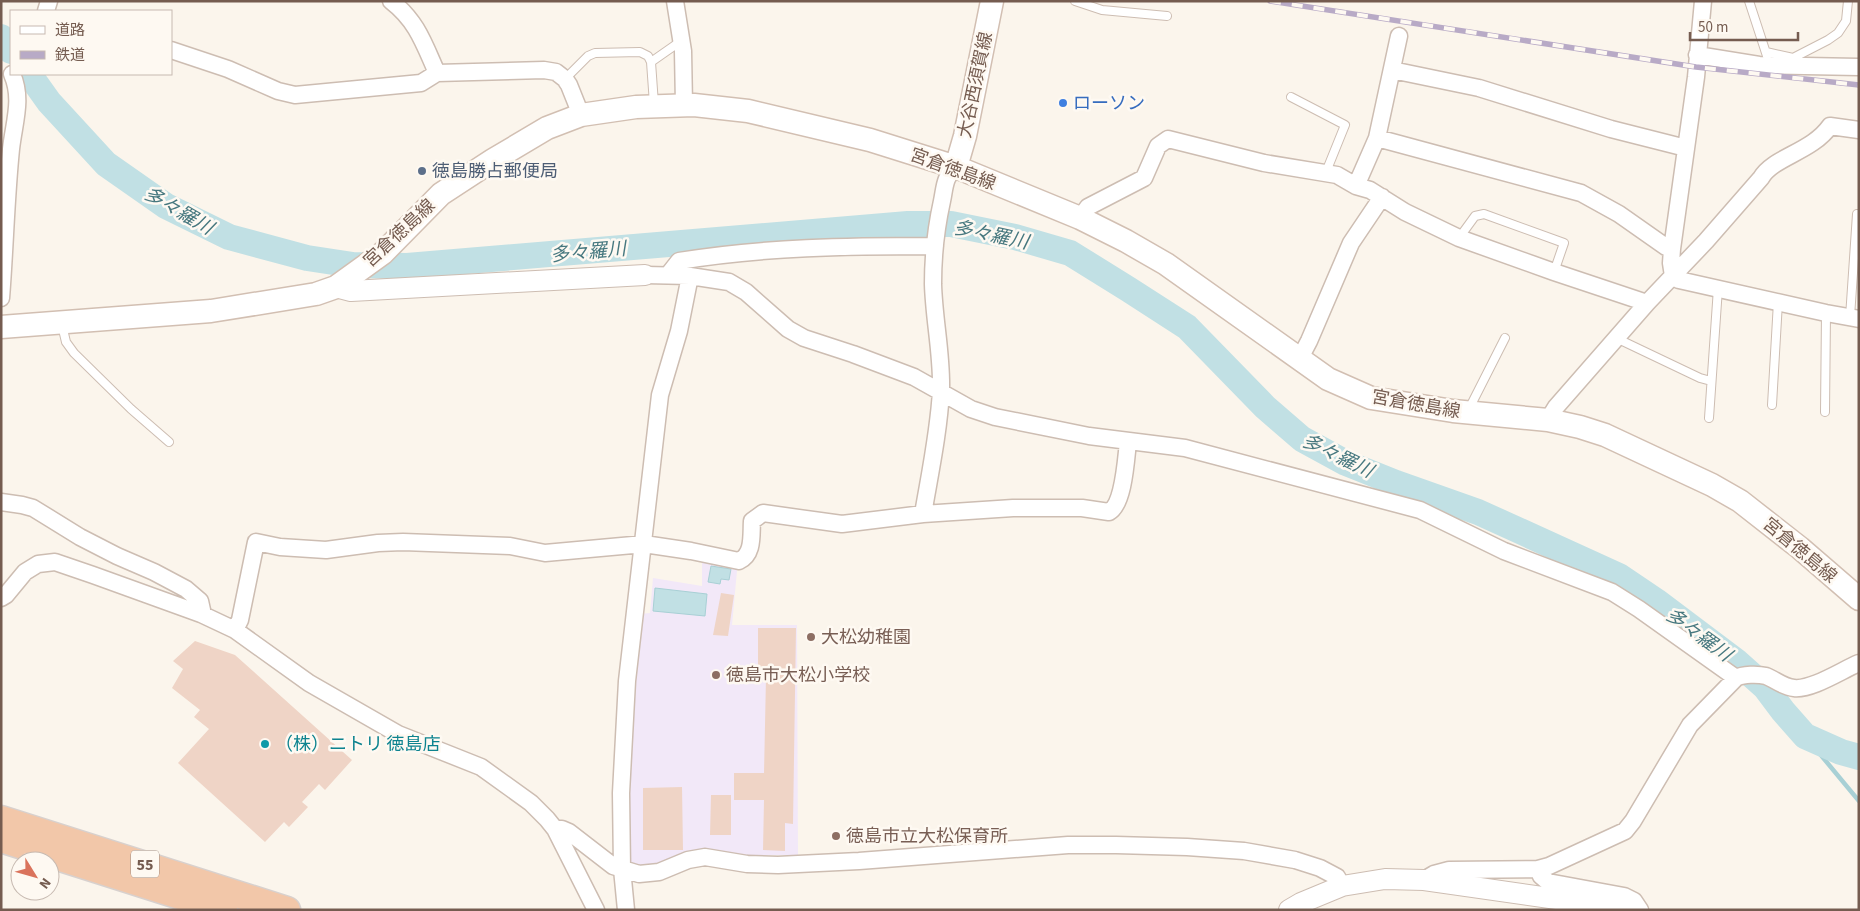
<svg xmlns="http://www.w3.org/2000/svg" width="1860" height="911" font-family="'Source Sans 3','Noto Sans JP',sans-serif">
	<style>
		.education { fill: #f2e8f8 }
		.water { fill: #c1e0e4; stroke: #a8d0d5 }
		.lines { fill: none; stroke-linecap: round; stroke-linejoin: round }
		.stream { stroke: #a8d0d5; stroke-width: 4.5 }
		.river { stroke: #c1e0e4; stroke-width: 26 }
		.building { fill: #efd4c6 }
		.service-casing { stroke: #cdbdb2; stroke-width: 10 }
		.minor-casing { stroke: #cdbdb2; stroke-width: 19 }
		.tertiary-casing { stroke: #cdbdb2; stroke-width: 22 }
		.secondary-casing { stroke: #d2bfb2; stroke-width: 25 }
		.trunk-casing { stroke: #d8d1ce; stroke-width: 29 }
		.service { stroke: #fff; stroke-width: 8 }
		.minor { stroke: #fff; stroke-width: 16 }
		.tertiary { stroke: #fff; stroke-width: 20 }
		.secondary { stroke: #fff; stroke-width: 22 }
		.trunk { stroke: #f2c7a9; stroke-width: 26 }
		.rail-casing { stroke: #b8aac6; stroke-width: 5.5 }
		.rail { stroke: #fef9f2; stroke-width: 4; stroke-dasharray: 11; stroke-linecap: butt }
		.shop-dot { fill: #3f7fe0; stroke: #fef9f2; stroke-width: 2 }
		.service-dot { fill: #5c6f8a; stroke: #fef9f2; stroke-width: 2 }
		.education-dot { fill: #8d6e63; stroke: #fef9f2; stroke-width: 2 }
		.culture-dot { fill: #0f9aa8; stroke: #fef9f2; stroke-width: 2 }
		.labels { text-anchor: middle; stroke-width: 5; stroke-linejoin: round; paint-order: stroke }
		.shield { fill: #fef9f2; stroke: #9e8b81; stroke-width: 1 }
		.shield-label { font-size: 16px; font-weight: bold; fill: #755c50 }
		.street-label { font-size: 18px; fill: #755c50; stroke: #fef9f2 }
		.shop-label { font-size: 18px; fill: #366cbe; stroke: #fef9f2; text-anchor: start }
		.service-label { font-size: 18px; fill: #4e5e75; stroke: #fef9f2; text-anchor: start }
		.education-label { font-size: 18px; fill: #785e54; stroke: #fef9f2; text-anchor: start }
		.culture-label { font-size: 18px; fill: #0d838f; stroke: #fef9f2; text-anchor: start }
		.water-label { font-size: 19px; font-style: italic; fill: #47787f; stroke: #fef9f2 }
	</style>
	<rect width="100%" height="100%" fill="#fbf5ec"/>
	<path class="education" d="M702 558 736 565 737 571 732 625H797L798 855H733L710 849 649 871 628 861 630 724 640 614 650 613 653 578 702 586Z"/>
	<path class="water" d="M711 566 731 569 729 580 721 579 720 584 708 582Z
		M655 588 707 594 705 616 653 611Z"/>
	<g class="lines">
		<path class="stream" d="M1805 736 1859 801"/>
		<path class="river" d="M1 37 11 51
			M29 74 49 102 106 164 166 206 229 237 307 258 353 265 407 266 908 224H951L1015 237 1070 253 1128 289 1187 327 1265 407 1302 439 1346 463 1396 483 1478 512 1619 576 1656 601 1737 662 1765 687 1783 711 1805 736 1841 752 1859 757"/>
	</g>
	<path class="building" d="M721 593 734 595 728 636 713 635Z
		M758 628H796L793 824 785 823V851L763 850 764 800H734V773H764L766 677H758Z
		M195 641 235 655 352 760 325 790 319 784 302 802 308 807 289 827 284 822 265 842 178 763 209 729 194 717 200 710 172 688 183 669 173 661Z
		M682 787 683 850H643V788Z
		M711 795H731V835H710Z"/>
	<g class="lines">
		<g class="service-casing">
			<path id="service" d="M1075 1 1102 10 1167 16
				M1749 1 1767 56
				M1766 52 1793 58 1828 40 1838 33 1846 21 1848 1
				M651 62 681 41
				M565 79 588 56 595 53 640 52 648 56 651 62 654 104
				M1291 97 1345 125 1326 172
				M1459 238 1475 216 1484 214 1564 243 1554 272
				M1850 317 1857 214
				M62 325 66 342 74 353 131 409 169 442
				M1616 338 1700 378 1711 381
				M1772 405 1778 302
				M1472 411V403L1505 338
				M1825 412 1826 313
				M1709 418 1718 288"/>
		</g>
		<g class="minor-casing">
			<path id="minor" d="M391 1C417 21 424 44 437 73
				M675 1 683 51 684 105
				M1703 1 1696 77 1672 249 1671 263 1673 276 1679 280 1826 313 1859 319
				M46 11 49 1
				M171 50 228 69 278 91 295 95 421 83 437 73 544 70 556 72 565 79 569 85 581 115
				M1697 55 1759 65 1859 67
				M1392 70 1479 88 1611 129 1686 148
				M1377 138 1581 193 1619 214 1666 247 1672 249
				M1356 186 1377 138 1399 36
				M1080 218 1088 207 1144 178 1158 146 1168 139 1264 163 1337 175 1356 186 1370 190 1405 212 1459 238 1554 272 1647 303
				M645 275 690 276 729 282 746 292 788 329 804 338 853 354 914 377 971 409 995 417 1089 436 1185 448 1420 510 1504 551 1612 592 1639 609 1736 678C1743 674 1758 674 1766 676 1776 680 1783 687 1794 688 1812 690 1842 670 1859 663
				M668 275 679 261C764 247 849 246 935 246
				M1 298C5 248 6 198 11 149 14 122 23 99 12 74
				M1299 360 1309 341 1351 243 1382 197
				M1548 420 1556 407 1647 303 1706 241 1761 178C1773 157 1812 152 1830 126L1859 130
				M1 502 22 505 33 508 80 537 117 556 154 572 186 589 200 601 202 610 201 614
				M923 514C930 473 939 431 941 390 942 354 934 320 933 284 933 257 936 228 942 201 945 187 944 177 956 167
				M1 598 6 595 25 572 38 564 55 562 93 575 201 614 235 630 309 683 398 734 481 767 531 803 547 819 555 829 596 910
				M235 630 240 620 256 542 280 547 326 550 378 543 403 542 510 546 545 553 644 544 691 551 739 561C754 554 751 535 752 521L763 513 842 524 923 514 1013 508H1082L1109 512C1124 504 1126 458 1128 442
				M555 829H562L569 832 613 866 639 874 659 872 688 860 705 857 747 864 778 865 859 861 1068 845H1116L1187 847 1244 851 1295 860 1320 868 1337 877 1342 886
				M1538 869 1549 866 1625 831 1633 821 1690 725 1736 678
				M1424 880 1434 874 1449 870 1538 869 1541 876 1548 882 1624 896 1634 901 1640 910
				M626 910 622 869 621 793 627 681 660 395 679 331 690 276"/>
		</g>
		<g class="tertiary-casing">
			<path id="tertiary" d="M336 287 351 291 645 275
				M1289 910 1301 903 1342 886 1385 879 1424 880 1633 910"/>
		</g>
		<g class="secondary-casing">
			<path id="secondary" d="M956 167 965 136 992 1
				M1 327 211 311 316 294 336 287 383 253 441 194 493 160 547 128 581 115 636 107 694 105 748 111 870 140 956 167 1080 218 1126 241 1166 264 1328 379 1371 398 1453 411 1548 420 1580 427 1605 435 1712 485 1740 501 1800 548 1859 599"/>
		</g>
		<g class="trunk-casing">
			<path id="trunk" d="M1 819 287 910
				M1 839 224 910"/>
		</g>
		<use href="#service" class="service"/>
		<use href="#minor" class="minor"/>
		<use href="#tertiary" class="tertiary"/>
		<use href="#secondary" class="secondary"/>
		<use href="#trunk" class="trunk"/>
		<g class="rail-casing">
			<path id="rail" d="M1270 1 1696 67 1859 85"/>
		</g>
		<use href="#rail" class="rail"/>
	</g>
	<circle class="shop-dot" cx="1063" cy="103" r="5"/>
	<circle class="service-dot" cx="422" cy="171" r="5"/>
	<g class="education-dot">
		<circle cx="811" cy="637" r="5"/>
		<circle cx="716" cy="675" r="5"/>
		<circle cx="836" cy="836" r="5"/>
	</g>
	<circle class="culture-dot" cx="265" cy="744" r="5"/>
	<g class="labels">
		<rect class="shield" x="131" y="850.5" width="28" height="27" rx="4"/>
		<g class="shield-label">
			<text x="145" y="870">55</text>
		</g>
		<g class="street-label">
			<text transform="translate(975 85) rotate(-78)" y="6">大谷西須賀線</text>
			<text transform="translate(953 169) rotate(20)" y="6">宮倉徳島線</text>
			<text transform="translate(399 233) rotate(-43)" y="6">宮倉徳島線</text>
			<text transform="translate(1416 404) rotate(10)" y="6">宮倉徳島線</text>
			<text transform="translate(1800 550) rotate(40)" y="6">宮倉徳島線</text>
		</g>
		<g class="shop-label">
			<text x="1073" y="109">ローソン</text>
		</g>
		<g class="service-label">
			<text x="432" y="177">徳島勝占郵便局</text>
		</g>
		<g class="education-label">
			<text x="821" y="643">大松幼稚園</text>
			<text x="726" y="681">徳島市大松小学校</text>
			<text x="846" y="842">徳島市立大松保育所</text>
		</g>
		<g class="culture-label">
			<text x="275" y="750">（株）ニトリ 徳島店</text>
		</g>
		<g class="water-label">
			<text transform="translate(179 210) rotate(30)" y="7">多々羅川</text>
			<text transform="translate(991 234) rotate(12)" y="7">多々羅川</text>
			<text transform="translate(588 251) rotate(-5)" y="7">多々羅川</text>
			<text transform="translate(1338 455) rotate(26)" y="7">多々羅川</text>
			<text transform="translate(1699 634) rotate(36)" y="7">多々羅川</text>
		</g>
	</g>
	<rect width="1860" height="911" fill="none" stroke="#755c50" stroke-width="5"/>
	<rect x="10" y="10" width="162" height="65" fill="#fef9f2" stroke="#c7bab1"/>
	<rect x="20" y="26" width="25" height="8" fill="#ffffff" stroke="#c7bab1"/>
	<text x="55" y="35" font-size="15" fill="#755c50">道路</text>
	<rect x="20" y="51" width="25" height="8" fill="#b8aac6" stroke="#c7bab1"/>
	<text x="55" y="60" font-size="15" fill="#755c50">鉄道</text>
	<g transform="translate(35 876) rotate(127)"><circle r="24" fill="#fef9f2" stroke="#c7bab1"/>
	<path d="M0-4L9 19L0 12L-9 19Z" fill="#da735c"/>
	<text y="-8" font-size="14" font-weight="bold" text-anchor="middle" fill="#755c50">N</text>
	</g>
	<path d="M1690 32v8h108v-8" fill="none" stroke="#755c50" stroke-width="2.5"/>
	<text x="1698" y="32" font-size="15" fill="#755c50" stroke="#fef9f2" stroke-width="4" paint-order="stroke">50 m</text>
</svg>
